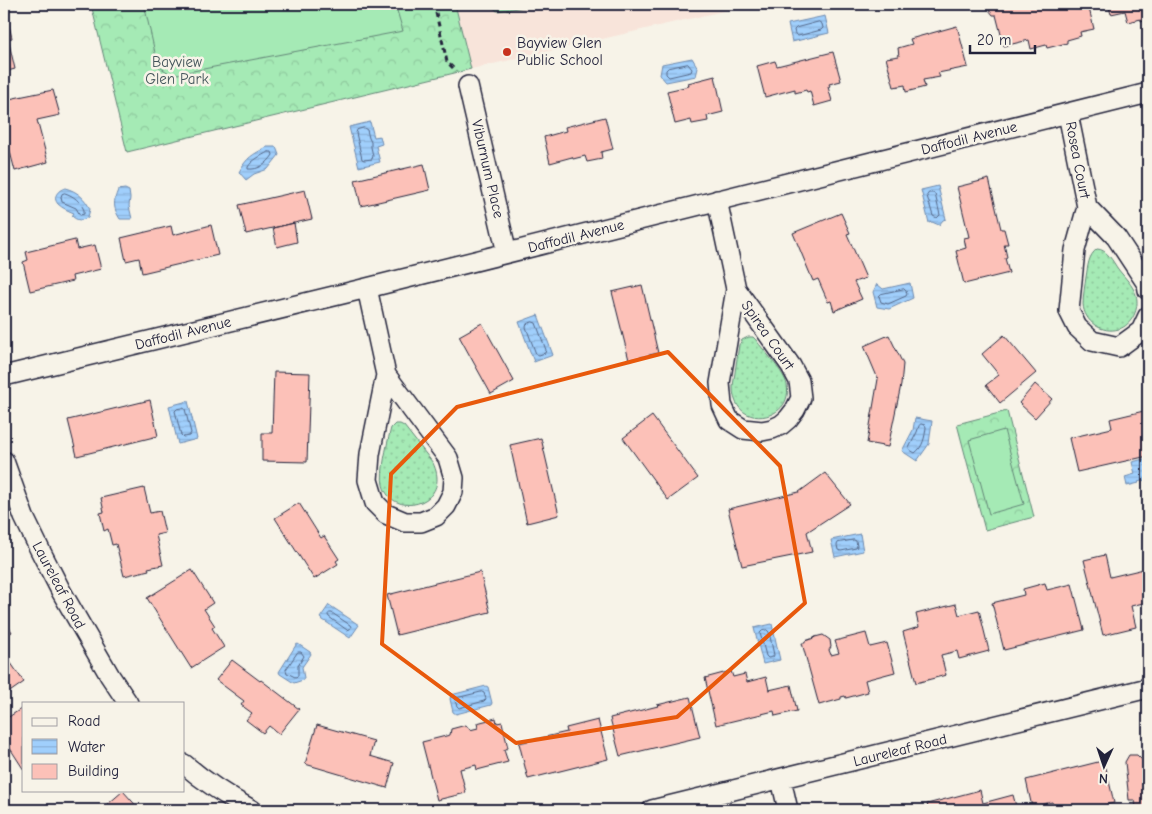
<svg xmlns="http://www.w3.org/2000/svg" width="1152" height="814" font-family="'Comic Neue',sans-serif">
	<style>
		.built { fill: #f8e4da }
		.grass { fill: url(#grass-dots); stroke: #648678 }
		.forest { fill: url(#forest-crowns); stroke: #648678 }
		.garden { fill: #a5eab5; stroke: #648678 }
		.water { fill: url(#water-rules); stroke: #6e8aaf }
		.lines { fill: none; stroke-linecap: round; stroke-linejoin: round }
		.shore { stroke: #546788; stroke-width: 1 }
		.building { fill: #fcc1b8; stroke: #22223b }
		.street-casing { stroke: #22223b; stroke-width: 22 }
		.path { stroke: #22223b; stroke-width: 3; stroke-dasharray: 5 4; stroke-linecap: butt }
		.street { stroke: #f7f3e8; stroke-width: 19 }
		.marked { fill: none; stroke: #e8590c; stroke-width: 4; stroke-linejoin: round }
		.poi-dot { fill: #c8321e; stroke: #f7f3e8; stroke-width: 2 }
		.labels { text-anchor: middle; stroke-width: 5; stroke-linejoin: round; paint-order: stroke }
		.poi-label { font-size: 15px; fill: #22223b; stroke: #f7f3e8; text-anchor: start }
		.park-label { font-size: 15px; fill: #43545a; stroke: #f7f3e8 }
		.street-label { font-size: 15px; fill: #22223b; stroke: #f7f3e8 }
	</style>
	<defs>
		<pattern id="grass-dots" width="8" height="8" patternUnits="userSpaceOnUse" patternTransform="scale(1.25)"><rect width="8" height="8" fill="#a5eab5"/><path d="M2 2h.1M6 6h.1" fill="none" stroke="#8ec89d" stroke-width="1.8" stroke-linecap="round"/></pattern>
		<pattern id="forest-crowns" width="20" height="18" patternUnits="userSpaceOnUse" patternTransform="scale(1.25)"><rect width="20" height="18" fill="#a5eab5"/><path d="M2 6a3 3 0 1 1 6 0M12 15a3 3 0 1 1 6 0" fill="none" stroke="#8ec89d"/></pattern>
		<pattern id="water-rules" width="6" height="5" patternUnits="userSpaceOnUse" patternTransform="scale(1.25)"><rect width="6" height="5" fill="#a0cffc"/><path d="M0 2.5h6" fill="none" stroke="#8ab1d9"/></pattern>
	</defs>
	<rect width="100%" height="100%" fill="#f7f3e8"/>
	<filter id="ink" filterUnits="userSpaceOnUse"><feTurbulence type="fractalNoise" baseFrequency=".02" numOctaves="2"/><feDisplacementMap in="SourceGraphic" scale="10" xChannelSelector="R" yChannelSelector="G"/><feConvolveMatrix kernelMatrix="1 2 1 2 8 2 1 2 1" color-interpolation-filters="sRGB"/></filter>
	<g filter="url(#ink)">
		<path class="built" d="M455 4H754L471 69Z"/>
		<path class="grass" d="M1097 249C1107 249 1113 262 1118 269 1124 277 1133 285 1136 295 1140 308 1132 325 1119 329 1102 334 1084 322 1083 304 1083 295 1085 285 1086 277 1088 266 1088 256 1097 249Z
			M748 337H753L756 340C764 351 785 373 787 385 794 422 732 432 733 386L739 345 742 340Z
			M395 424H400L404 426 433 463C453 505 392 520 383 485 380 473 387 445 390 432L391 428Z"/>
		<path class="forest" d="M91 4H455L471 69 127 152Z
			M1007 411 1034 517 985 530 957 424Z"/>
		<path class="garden" d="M144 4H395L403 31 172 75 158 66Z
			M489 4H546L497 11Z
			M1004 430 1024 504 989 514 969 440Z"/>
		<path class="water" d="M825 16 829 33 792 42 788 24Z
			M692 58 698 68 696 76 666 82 660 75 662 64Z
			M370 122 374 137 380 136 382 144 376 146 380 162 359 167 349 127Z
			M267 147H276L279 155 268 169 254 174 246 180 239 172C247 157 252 155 267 147Z
			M938 186 946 219 943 220 939 225 932 222 929 223 921 190Z
			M65 188C77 191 85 198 90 209L88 217C82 221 77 221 72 216L74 213C69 211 62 208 58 204 52 197 58 190 65 188Z
			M125 189 129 191 130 198 129 206 132 219H120C113 208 113 202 118 190Z
			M910 283 913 298 889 309 877 307 873 292 877 284 883 289Z
			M538 315 553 355 534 362 519 322Z
			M188 401 197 439 178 444 169 406Z
			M915 418 932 421 929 444 917 461 902 451 913 430Z
			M1148 458V479L1138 482 1139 483 1127 486 1125 477 1135 474 1132 462Z
			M860 534 863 551 835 557 831 540Z
			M329 605 359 625 350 638 320 618Z
			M772 624 780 660 763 664 754 628Z
			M298 644 310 652 311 654 302 667 304 678 303 680 294 683 280 674 279 672 296 645Z
			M486 686 488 687 492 703 491 705 456 714 453 712 450 699 451 695Z"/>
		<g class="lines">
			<path class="shore" d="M819 22 822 24 823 28 821 30 798 36 795 34 794 30 796 28Z
				M688 64 692 69 691 72 669 77 666 74V70L668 68Z
				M364 128 367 130 369 138 371 142V147L373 156 372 159 364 160 362 159 356 133 357 130Z
				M268 152H272L273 155C267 164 259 170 248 169V167C252 160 261 156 268 152Z
				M65 193C74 196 80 201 84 210V214L80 215 76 208 62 202 61 197 62 194Z
				M929 193H933L935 194 940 215 937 218 933 216 927 196Z
				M904 289 906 291 907 294 906 296 888 304 881 302 879 296 881 294Z
				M533 322 536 323 546 350 545 353 539 355 536 354 526 327 527 324Z
				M183 408 185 409 191 433 189 436 183 437 181 435 175 411 177 409Z
				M921 424 925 425 926 427C925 437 923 447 915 453L910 450 909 448 917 432 919 426Z
				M854 540 856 541 857 546 856 548 841 551 838 550 837 545 838 543Z
				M330 613H332L350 625 351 627 350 629 347 630 329 617 328 615Z
				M767 630 769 632 774 655 773 657 768 658 766 656 760 633 762 631Z
				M298 652H301L304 656 298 666V676L295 677 287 673 286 670Z
				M482 692 484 693 486 699 484 701 459 708 457 706 455 701 457 698Z"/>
		</g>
		<path class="building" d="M4 4 12 38 8 39 15 69 4 72Z
			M993 4H1088L1094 29 1080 32 1081 36 1067 40V43L1047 48 1046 45 1031 49 1029 40 1004 46 996 15H993L989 10 990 7Z
			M1108 4H1148V19L1141 21V19L1128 22 1125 11 1111 14Z
			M957 26 968 67 938 73 940 77 923 80 925 87 906 92 905 85 894 87 886 58 899 56 898 48 912 44 910 39Z
			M833 52 841 81 829 84 830 86 828 87 832 101 814 106 810 91 807 92 806 90 795 93V89L765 97 757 66 775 61 777 66Z
			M715 76 723 112 707 116 708 121 692 124 691 120 675 124 667 91 689 86 688 83Z
			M53 90 60 115 37 120 48 162 15 171 9 148 4 149V136H6L4 128V100Z
			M605 117 613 149 601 152 602 159 587 162 585 156 573 159 572 157 550 163 544 137 566 131 565 127Z
			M424 164 430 190 361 206 355 180Z
			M989 179 1001 229H1004L1008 244H1004L1007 257 1005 258 1009 273 964 284 956 251 966 248 964 238 969 237 957 187Z
			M305 190 312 219 246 234 239 205Z
			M841 213 850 233 847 234 866 278 854 282 862 299 834 311 831 301 828 302 818 279 813 281 793 233Z
			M294 223 297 242 277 247 273 228Z
			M211 225 218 255 142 273 139 258 126 261 121 238 171 226 173 235Z
			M75 240 77 249 95 245 101 269 72 276 73 281 30 291 23 262 28 260 26 252Z
			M642 285 658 353 629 360 612 292Z
			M482 323 514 381 491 394 459 336Z
			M889 335 903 364 901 385 888 447 867 443 878 379 864 346Z
			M1004 335 1036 373 1000 403 986 385 999 375 982 354Z
			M274 372 310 373 307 462 262 461V433H272Z
			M1035 384 1052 399 1035 418 1019 403Z
			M150 400 158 436 77 456 68 420Z
			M1148 410V456L1077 472 1069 438 1112 428 1110 419Z
			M652 416 698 478 668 500 623 438Z
			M541 438 559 515 527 523 510 445Z
			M825 473 850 504 807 532 812 552 742 566 728 509 799 492Z
			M144 488 150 513 160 511 165 533 156 535 163 565 148 568 149 570 124 576 116 544 112 545 108 529 104 531 100 513 104 512 101 498Z
			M299 503 321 538 324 536 339 559 336 561 338 564 314 579 275 518Z
			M1105 555 1110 577 1148 568V606L1147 602 1131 606 1136 627 1103 635 1084 560Z
			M192 570 213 603 204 609 215 626 212 628 224 647 191 668 147 598Z
			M480 572 490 612 397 635 387 595Z
			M1045 583 1047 590 1072 584 1084 630 1004 650 992 603 1024 595 1023 589Z
			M956 604 959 615 979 610 989 651 959 659 957 651 941 655 946 675 916 683 903 632 919 627 916 614Z
			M4 619 12 632 4 637Z
			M866 633 870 647 887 643 895 672 865 680 868 692 846 698 845 696 841 697V699L819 705 802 643H805V641L814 638 815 637 823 635 830 640 831 647 829 650 831 655 839 653 835 641Z
			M6 656 24 682 4 696V657Z
			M232 660 260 681 261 680 299 709 279 734 269 726 263 733 246 720 252 713 241 705 244 701 216 680Z
			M731 671 733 677 745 674 747 682 766 677 769 690 791 685 797 711 775 716 774 711 716 725 705 678Z
			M690 697 700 737 620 756 610 718 658 706 657 705Z
			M24 707V770L4 739V720Z
			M496 718 497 723 502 722 508 748 504 750 508 762 477 770 476 765 460 769 466 793 437 800 422 742 450 735 451 729 466 725 470 730 478 728 477 723Z
			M598 720 608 759 528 779 519 743 567 732 566 728Z
			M317 725 374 741 370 756 394 763 387 788 305 764Z
			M1129 755H1137L1142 760 1148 759V810H1136L1135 800H1129L1125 762Z
			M1102 761 1104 769 1106 768 1114 803 1083 810H1054L1052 802 1032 807 1026 780Z
			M980 790 983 803 1013 795 1017 810H929L927 804Z
			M123 791 140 810H101Z"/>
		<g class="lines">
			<g class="street-casing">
				<path id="street" d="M468 86 507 253
					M1068 114 1087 207 1075 250 1069 311 1077 327 1092 341 1119 347 1141 331 1148 316
					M717 200 736 289 720 383 722 405 729 420 743 429 762 431 772 429 781 425 788 419 795 410 801 398 799 381 791 366 736 289
					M1087 207 1116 237 1147 284 1148 290
					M367 288 386 375 370 454 368 480 375 503 386 514 405 522H421L436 516 446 506 453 492 454 478 448 458 386 375
					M4 376 367 288 1148 93
					M4 461 24 517 40 550 61 591 110 676 128 703
					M184 764C205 782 228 797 252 810
					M781 779 788 810
					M652 810 1148 688"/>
			</g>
			<path class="path" d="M434 4 447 62 456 71"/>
			<use href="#street" class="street"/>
		</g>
	</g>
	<path class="marked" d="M668 352 780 466 805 603 677 717 516 743 382 644 391 474 457 407Z"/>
	<circle class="poi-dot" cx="507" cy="52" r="5"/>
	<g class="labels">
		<g class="poi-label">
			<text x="517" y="48">Bayview Glen<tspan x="517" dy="17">Public School</tspan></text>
		</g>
		<g class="park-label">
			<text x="177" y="67">Bayview<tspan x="177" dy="17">Glen Park</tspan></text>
		</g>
		<g class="street-label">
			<text transform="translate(969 138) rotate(-14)" y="5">Daffodil Avenue</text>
			<text transform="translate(1078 160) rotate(79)" y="5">Rosea Court</text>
			<text transform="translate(488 169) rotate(77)" y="5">Viburnum Place</text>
			<text transform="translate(576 236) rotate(-14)" y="5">Daffodil Avenue</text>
			<text transform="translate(183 333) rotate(-14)" y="5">Daffodil Avenue</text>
			<text transform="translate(768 335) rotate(55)" y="5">Spirea Court</text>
			<text transform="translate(59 585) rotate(62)" y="5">Laureleaf Road</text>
			<text transform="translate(900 750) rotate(-14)" y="5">Laureleaf Road</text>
		</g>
	</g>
	<rect width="1152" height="814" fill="none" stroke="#f7f3e8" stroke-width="20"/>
	<rect x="10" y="10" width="1132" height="794" fill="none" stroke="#22223b" stroke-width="2" filter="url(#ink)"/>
	<rect x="22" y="702" width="162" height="90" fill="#f7f3e8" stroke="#a29fa3"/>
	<rect x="32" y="718" width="25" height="8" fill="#f7f3e8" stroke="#a29fa3"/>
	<text x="68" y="726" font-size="15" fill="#22223b">Road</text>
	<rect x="32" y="739" width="25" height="15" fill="url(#water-rules)" stroke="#a29fa3"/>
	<text x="68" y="752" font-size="15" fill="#22223b">Water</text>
	<rect x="32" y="764" width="25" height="15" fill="#fcc1b8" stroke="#a29fa3"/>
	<text x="68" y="776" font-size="15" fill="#22223b">Building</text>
	<g transform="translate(1104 766) rotate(183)" stroke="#f7f3e8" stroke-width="4" paint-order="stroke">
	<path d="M0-4L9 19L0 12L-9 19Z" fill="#22223b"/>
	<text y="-8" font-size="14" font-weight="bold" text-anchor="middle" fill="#22223b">N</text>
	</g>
	<path d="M970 45v8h65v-8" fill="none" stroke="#22223b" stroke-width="2.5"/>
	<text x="977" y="45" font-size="15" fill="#22223b" stroke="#f7f3e8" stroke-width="4" paint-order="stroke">20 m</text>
</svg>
